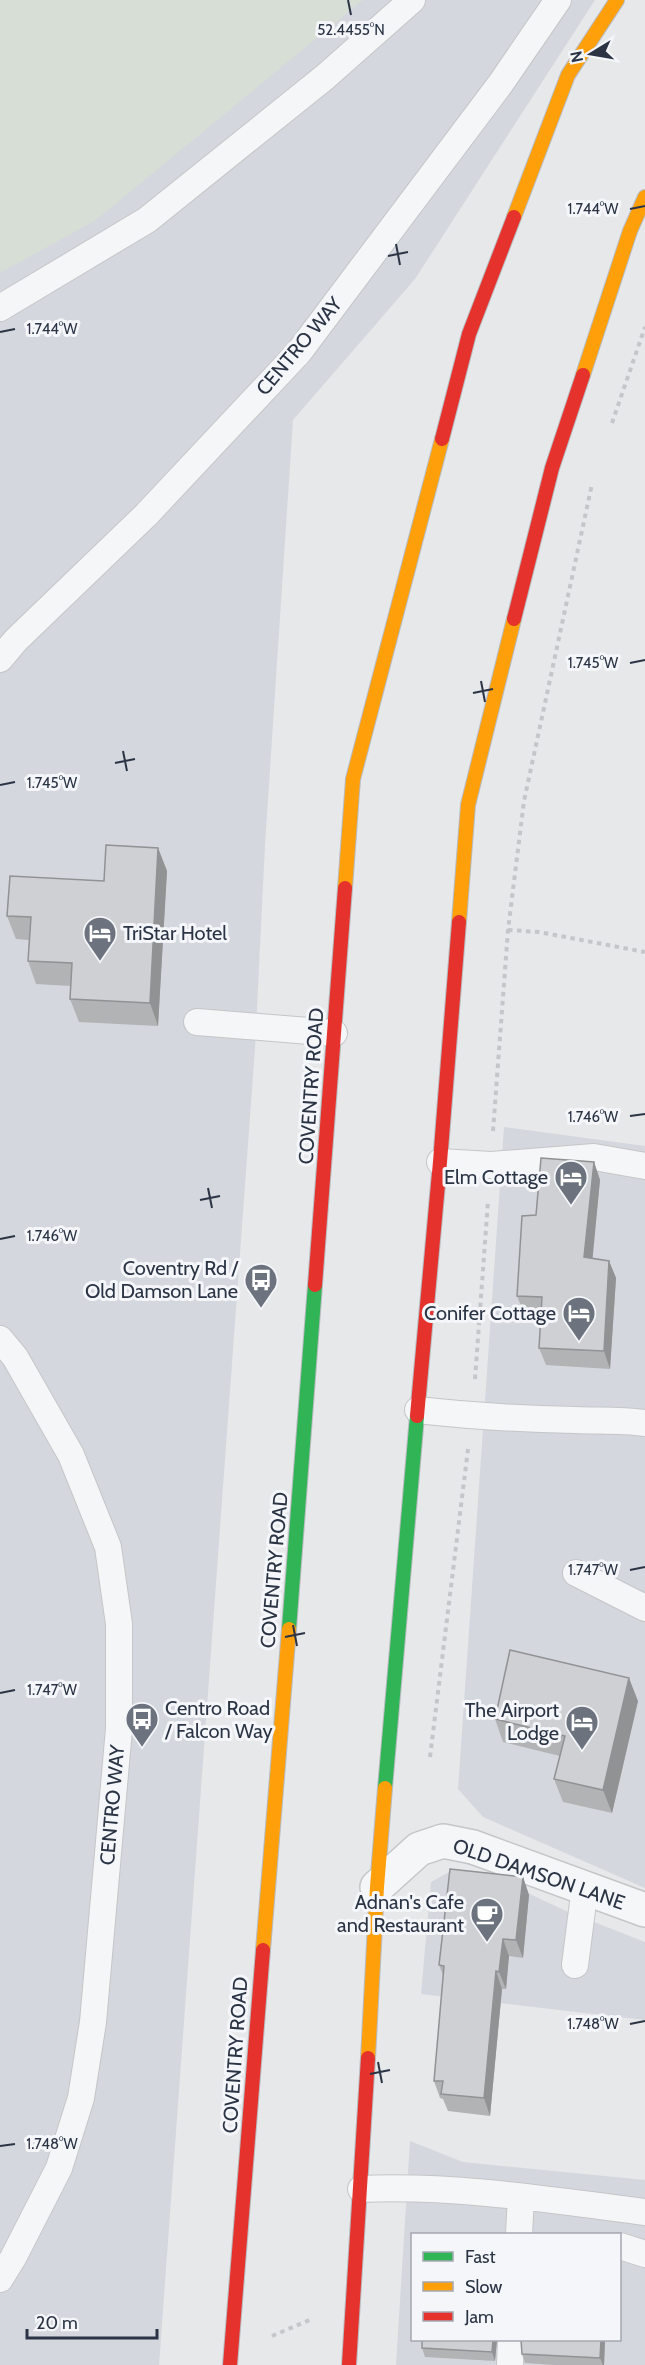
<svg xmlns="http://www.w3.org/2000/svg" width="645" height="2365" font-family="Cabin,sans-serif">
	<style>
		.built { fill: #d4d7dd; fill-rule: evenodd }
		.green { fill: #d6ded6 }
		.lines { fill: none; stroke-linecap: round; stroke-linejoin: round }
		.lane-casing { stroke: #c4c6c8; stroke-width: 28 }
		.street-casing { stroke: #c4c6c8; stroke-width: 36 }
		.fast-casing { stroke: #b8bbbf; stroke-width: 16 }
		.slow-casing { stroke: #b8bbbf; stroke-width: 16 }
		.jam-casing { stroke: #b8bbbf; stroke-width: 16 }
		.path { stroke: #c5c6ca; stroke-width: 4; stroke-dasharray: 4.5 4.5; stroke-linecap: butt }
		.lane { stroke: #f5f6f7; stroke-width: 26 }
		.street { stroke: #f5f6f7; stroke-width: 33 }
		.fast { stroke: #30b455; stroke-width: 14 }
		.slow { stroke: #ff9f0a; stroke-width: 14 }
		.jam { stroke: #e5322d; stroke-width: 14 }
		.wall { fill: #b1b3b5 }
		.shaded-wall { fill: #909294 }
		.building { fill: #ced0d3; stroke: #909294; stroke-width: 1.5 }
		.ticks { fill: none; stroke: #2b3445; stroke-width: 2 }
		.labels { text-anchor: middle; stroke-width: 6; stroke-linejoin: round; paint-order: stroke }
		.street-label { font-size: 20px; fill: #2b3445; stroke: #f4f6f9 }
		.poi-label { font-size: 20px; fill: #2b3445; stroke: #f4f6f9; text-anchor: end }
		.ticks-label { font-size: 15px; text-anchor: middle; fill: #2b3445; stroke: #f4f6f9; stroke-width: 6; stroke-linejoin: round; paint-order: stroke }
	</style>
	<rect width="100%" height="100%" fill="#e6e8ea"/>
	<path class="built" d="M0 0H595L415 279 293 420 265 845 255 1048 159 2365H0Z
		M504 1127 645 1146V1888L483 1817 458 1789Z
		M449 1872 521 1890 566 1911 645 1942V2020L421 1994 431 1882Z
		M410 2141 463 2162 645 2180V2365H396ZM412 2234H620V2340H412Z"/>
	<path class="green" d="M0 0H363L96 220 0 273Z"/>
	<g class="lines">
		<g class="lane-casing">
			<path id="lane" d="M0 308 147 220 325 77 412 0
				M0 659 16 640 146 515 299 352 501 83 558 0
				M197 1022 334 1033
				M440 1162 491 1165 594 1157 645 1166
				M0 1339 15 1357 71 1455 108 1547 119 1624V1729L93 2022 81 2098 59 2168 13 2258 0 2279
				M418 1410C470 1416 523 1419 575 1420 599 1421 622 1420 645 1423
				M576 1573 645 1608
				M575 1965 585 1887
				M361 2189C456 2185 551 2200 645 2212
				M519 2234 521 2197
				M620 2246 645 2254
				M510 2365 511 2340"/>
		</g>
		<g class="street-casing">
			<path id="street" d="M377 1887 419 1849 443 1841 473 1847 645 1910"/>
		</g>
		<g class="fast-casing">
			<path id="fast" d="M289 1629 315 1285
				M385 1788 417 1416"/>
		</g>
		<g class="slow-casing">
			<path id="slow" d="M514 217 568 75 617 0
				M583 375 630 231 645 197
				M345 888 353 779 442 439
				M459 922 468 805 514 619
				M263 1950 289 1629
				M368 2058 377 1887 385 1788"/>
		</g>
		<g class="jam-casing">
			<path id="jam" d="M442 439 469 334 514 217
				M514 619 552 468 583 375
				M315 1285 345 888
				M417 1416 440 1162 459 922
				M230 2365 263 1950
				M349 2365 368 2058"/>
		</g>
		<path class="path" d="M612 423 645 327
			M508 930 539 932 645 952
			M493 1131 508 930 524 801 592 484
			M475 1379 488 1201
			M430 1757 468 1449
			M272 2336 312 2319"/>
		<use href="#lane" class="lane"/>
		<use href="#street" class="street"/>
		<use href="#fast" class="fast"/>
		<use href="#slow" class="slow"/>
		<use href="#jam" class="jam"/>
	</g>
	<path class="wall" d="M158 848 167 871 158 1026 79 1022 70 999 71 986 36 984 28 961 29 940 16 939 7 916 104 881Z
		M594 1162 600 1180 592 1258 609 1261 616 1278 610 1369 546 1365 539 1348 541 1314H524L517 1296 536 1215Z
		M638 1701 612 1813 563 1802 554 1779 560 1756 503 1742 495 1719Z
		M523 1877 529 1895 523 1958 509 1956 506 1989H502L490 2116 448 2111 443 2099 440 2098 434 2081 443 1975 439 1965Z
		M422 2340H497L495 2361 425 2357 422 2348Z
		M521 2340H605L604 2365H555L525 2363 522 2354Z"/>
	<path class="shaded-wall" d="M158 848 167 871 158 1026 150 1003Z
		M594 1162 600 1180 591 1275 584 1257Z
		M609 1261 616 1278 610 1369 604 1351Z
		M629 1678 638 1701 612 1813 603 1790Z
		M523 1877 529 1895 523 1958 516 1940Z
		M503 1939 509 1956 506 1989 499 1972Z
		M496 1971 502 1989 490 2116 484 2098Z
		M493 2340H497L495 2361 492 2352Z
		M601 2340H605L604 2365H603L600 2358Z"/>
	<path class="building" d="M106 845 158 848 150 1003 70 999 72 963 28 961 31 917 7 916 10 876 104 881Z
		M541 1158 594 1162 584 1257 609 1261 604 1351 539 1348 542 1297 517 1296 522 1216 536 1215Z
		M510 1650 629 1678 603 1790 554 1779 565 1736 495 1719Z
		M450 1869 523 1877 516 1940 503 1939 499 1972 496 1971 484 2098 441 2094 443 2081H434L444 1966 439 1965Z
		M422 2340H493L492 2352 422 2348Z
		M521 2340H601L600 2358 522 2354Z"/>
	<path class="ticks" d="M348 0 351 15M630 209 645 206M396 244 400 265M388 256 408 252M0 332 15 329M630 663 645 660M481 681 485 702M473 693 493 689M123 751 127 771M115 763 135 759M0 785 15 782M630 1116 645 1114M208 1188 212 1208M200 1200 220 1196M0 1239 15 1236M630 1570 645 1567M293 1625 297 1646M285 1637 305 1633M0 1693 15 1690M630 2024 645 2021M378 2062 382 2083M370 2074 390 2070M0 2146 15 2144"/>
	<defs>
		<g id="hotel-pin" transform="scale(1.725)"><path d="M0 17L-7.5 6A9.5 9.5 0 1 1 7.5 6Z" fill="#6c737f" stroke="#f4f6f9"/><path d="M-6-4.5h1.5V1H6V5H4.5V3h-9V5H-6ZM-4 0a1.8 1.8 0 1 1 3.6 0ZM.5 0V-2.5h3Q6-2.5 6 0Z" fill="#fff"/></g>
		<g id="bus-pin" transform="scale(1.725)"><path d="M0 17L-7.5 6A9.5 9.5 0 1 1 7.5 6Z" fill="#6c737f" stroke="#f4f6f9"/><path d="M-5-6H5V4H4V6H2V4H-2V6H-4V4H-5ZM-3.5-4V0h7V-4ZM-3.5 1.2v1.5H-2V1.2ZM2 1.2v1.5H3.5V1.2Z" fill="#fff"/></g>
		<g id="cafe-pin" transform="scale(1.725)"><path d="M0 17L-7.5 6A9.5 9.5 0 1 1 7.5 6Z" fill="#6c737f" stroke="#f4f6f9"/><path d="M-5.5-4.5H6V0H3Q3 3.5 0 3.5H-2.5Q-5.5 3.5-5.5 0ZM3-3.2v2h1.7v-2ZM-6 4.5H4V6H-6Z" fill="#fff"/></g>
	</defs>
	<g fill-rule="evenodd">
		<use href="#hotel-pin" x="100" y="933"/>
		<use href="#hotel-pin" x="571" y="1177"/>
		<use href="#bus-pin" x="261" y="1280"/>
		<use href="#hotel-pin" x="579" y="1313"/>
		<use href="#bus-pin" x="142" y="1719"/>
		<use href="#hotel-pin" x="582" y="1722"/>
		<use href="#cafe-pin" x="487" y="1914"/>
	</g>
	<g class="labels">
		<g class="street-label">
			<text transform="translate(299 346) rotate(-50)" y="7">CENTRO WAY</text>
			<text transform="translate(311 1086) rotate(-86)" y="7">COVENTRY ROAD</text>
			<text transform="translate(274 1570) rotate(-85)" y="7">COVENTRY ROAD</text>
			<text transform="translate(112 1805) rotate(-85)" y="7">CENTRO WAY</text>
			<text transform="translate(539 1874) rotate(19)" y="7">OLD DAMSON LANE</text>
			<text transform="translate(235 2055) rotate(-86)" y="7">COVENTRY ROAD</text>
		</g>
		<g class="poi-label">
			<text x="123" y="940" text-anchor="start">TriStar Hotel</text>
			<text x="548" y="1184">Elm Cottage</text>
			<text x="238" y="1275">Coventry Rd /<tspan x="238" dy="23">Old Damson Lane</tspan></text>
			<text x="556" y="1320">Conifer Cottage</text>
			<text x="165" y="1715" text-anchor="start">Centro Road<tspan x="165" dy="23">/ Falcon Way</tspan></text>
			<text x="559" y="1717">The Airport<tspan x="559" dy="23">Lodge</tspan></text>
			<text x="464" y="1909">Adnan's Cafe<tspan x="464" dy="23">and Restaurant</tspan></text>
		</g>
	</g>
	<g class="ticks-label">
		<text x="351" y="35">52.4455°N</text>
		<text x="593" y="214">1.744°W</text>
		<text x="52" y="334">1.744°W</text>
		<text x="593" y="668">1.745°W</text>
		<text x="52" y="788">1.745°W</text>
		<text x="593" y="1122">1.746°W</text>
		<text x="52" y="1241">1.746°W</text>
		<text x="593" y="1575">1.747°W</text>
		<text x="52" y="1695">1.747°W</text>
		<text x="593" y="2029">1.748°W</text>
		<text x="52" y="2149">1.748°W</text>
	</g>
	<rect x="411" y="2233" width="210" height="108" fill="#f4f6f9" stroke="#a4a8b1" stroke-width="1.5"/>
	<rect x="423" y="2252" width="30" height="9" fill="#30b455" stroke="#a4a8b1" stroke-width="1.5"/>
	<text x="465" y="2263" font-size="18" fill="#2b3445">Fast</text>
	<rect x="423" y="2282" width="30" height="9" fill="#ff9f0a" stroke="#a4a8b1" stroke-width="1.5"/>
	<text x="465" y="2293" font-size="18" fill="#2b3445">Slow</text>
	<rect x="423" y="2312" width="30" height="9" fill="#e5322d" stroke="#a4a8b1" stroke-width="1.5"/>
	<text x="465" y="2323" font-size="18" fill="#2b3445">Jam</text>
	<g transform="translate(591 54) rotate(259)" stroke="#f4f6f9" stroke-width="4.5" paint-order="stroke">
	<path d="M0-4.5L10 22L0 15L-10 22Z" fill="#2b3445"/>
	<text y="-9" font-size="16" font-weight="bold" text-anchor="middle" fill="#2b3445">N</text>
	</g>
	<path d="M27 2329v9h130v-9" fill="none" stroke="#2b3445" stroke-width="3"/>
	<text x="36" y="2329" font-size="18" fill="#2b3445" stroke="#f4f6f9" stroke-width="4.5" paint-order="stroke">20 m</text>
</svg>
